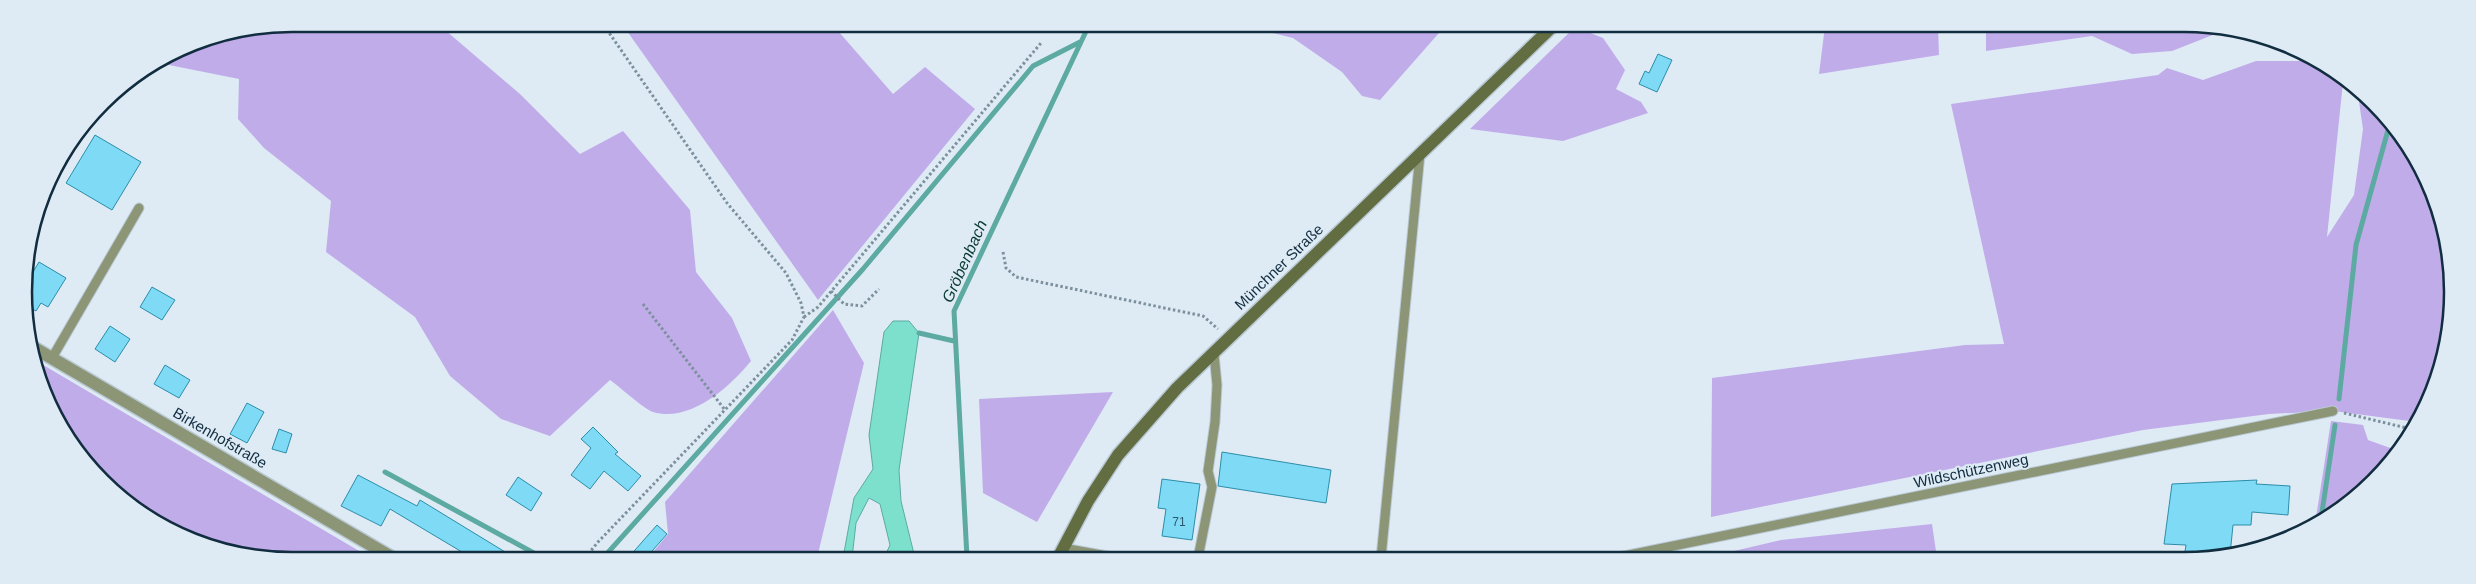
<svg xmlns="http://www.w3.org/2000/svg" width="2476" height="584" font-family="Arial,sans-serif">
	<style>
		.green { fill: #c1acea }
		.water { fill: #7de0cd; stroke: #5daaa2 }
		.lines { fill: none; stroke-linecap: round; stroke-linejoin: round }
		.stream { stroke: #5daaa2; stroke-width: 5 }
		.building { fill: #7fdaf6; stroke: #2c8da8 }
		.lane-casing { stroke: #b9c9d4; stroke-width: 11 }
		.street-casing { stroke: #b9c9d4; stroke-width: 15 }
		.secondary-casing { stroke: #b9c9d4; stroke-width: 15 }
		.path { stroke: #7c909e; stroke-width: 3; stroke-dasharray: 2.5 2.5; stroke-linecap: butt }
		.lane { stroke: #8d9577; stroke-width: 9 }
		.street { stroke: #8d9577; stroke-width: 12 }
		.secondary { stroke: #626d41; stroke-width: 12 }
		.labels { text-anchor: middle; stroke-width: 4; stroke-linejoin: round; paint-order: stroke }
		.number-label { font-size: 12px; fill: #2c586d }
		.street-label { font-size: 15px; fill: #112d3f; stroke: #deebf5 }
		.water-label { font-size: 16px; font-style: italic; fill: #093932; stroke: #deebf5 }
		.rim { fill: none; stroke: #112d3f; stroke-width: 2.5 }
	</style>
	<rect width="100%" height="100%" fill="#deebf5"/>
	<path class="green" d="M292 24H438L520 94 580 154 623 131 690 210 696 272 732 318 751 361C730 387 690 423 653 412 644 409 620 387 610 380L550 436 501 419 450 376 415 317 326 252 331 201 264 148 238 119 239 79 159 63 190 44Z
		M622 24H832L893 94 925 67 975 109 818 300Z
		M1241 25H1446L1380 100 1362 96 1342 72 1293 38Z
		M1825 26H1938L1939 55 1819 74Z
		M1986 26H2219L2228 29 2172 51 2132 54 2092 36 1986 51Z
		M1575 27 1603 38 1625 70 1616 89 1641 102 1648 113 1563 141 1470 129Z
		M2256 61H2320L2343 82 2327 237 2354 195 2363 129 2358 95 2397 129 2443 223 2450 327 2424 411 2417 422 2333 411 2269 414 2143 430 1711 517 1712 378 1965 345 2004 344 1951 104 2158 75 2167 68 2203 80Z
		M93 119 42 208 51 174Z
		M833 310 864 363 817 558H648L668 534 665 502Z
		M33 359 371 558H257L158 524 79 456Z
		M1113 392 1037 522 983 493 979 399Z
		M2331 421 2363 425 2368 440 2396 450 2373 482 2315 524Z
		M1932 524 1937 558H1704L1781 540Z"/>
	<path class="water" d="M893 321H909L919 333 899 470 901 501 915 558H884L890 545 880 504 869 498 856 523 852 558H843L854 498 873 469 869 435 884 332Z"/>
	<g class="lines">
		<path class="stream" d="M919 333 954 341
			M2339 399 2356 245 2390 123
			M385 472 543 558
			M2321 519 2335 425
			M603 558 863 269 1033 66 1080 42
			M967 558 954 311 1089 25"/>
	</g>
	<path class="building" d="M1658 54 1672 60 1657 92 1639 84 1645 71 1649 73Z
		M95 135 141 162 112 210 66 183Z
		M39 262 66 278 48 307 41 303 36 311 27 306 25 285Z
		M152 287 175 300 162 320 140 307Z
		M110 326 130 339 115 362 95 349Z
		M165 365 190 380 179 398 154 384Z
		M247 403 264 412 247 443 230 434Z
		M593 427 618 452 615 454 641 476 628 491 604 471 590 489 571 475 591 448 581 439Z
		M279 429 292 434 286 453 272 449Z
		M1222 452 1331 470 1326 503 1218 486Z
		M358 475 417 506 420 500 515 558H472L390 509 381 526 341 506Z
		M518 477 542 493 531 511 506 495Z
		M1162 479 1200 484 1192 540 1162 536 1166 509 1158 508Z
		M2257 480 2256 484 2290 486 2288 515 2252 512 2251 525H2233L2230 555 2219 558H2184L2186 545 2164 544 2172 484Z
		M657 525 667 534 646 558H628Z"/>
	<g class="lines">
		<g class="lane-casing">
			<path id="lane" d="M52 358 139 208
				M1063 548 1118 558
				M1198 558 1212 487 1208 471 1215 422 1217 385 1214 354
				M1381 558 1420 154
				M1614 558 2333 411"/>
		</g>
		<g class="street-casing">
			<path id="street" d="M31 346 393 558"/>
		</g>
		<g class="secondary-casing">
			<path id="secondary" d="M1058 558 1088 501 1118 455 1177 388 1554 25"/>
		</g>
		<path class="path" d="M1003 252 1006 268 1016 277 1203 316 1218 329
			M831 291 844 304 862 306 879 289
			M643 304 725 410
			M804 317 818 307 1041 43
			M2344 413 2411 429
			M585 558 598 542 792 340 804 317 801 303 786 273 727 203 603 24"/>
		<use href="#lane" class="lane"/>
		<use href="#street" class="street"/>
		<use href="#secondary" class="secondary"/>
	</g>
	<g class="labels">
		<g class="number-label">
			<text x="1179" y="526">71</text>
		</g>
		<g class="street-label">
			<text transform="translate(1279 267) rotate(-44)" y="5">Münchner Straße</text>
			<text transform="translate(220 438) rotate(30)" y="5">Birkenhofstraße</text>
			<text transform="translate(1971 471) rotate(-12)" y="5">Wildschützenweg</text>
		</g>
		<g class="water-label">
			<text transform="translate(964 261) rotate(-66)" y="6">Gröbenbach</text>
		</g>
	</g>
	<path d="M0 0H2476V584H0ZM292 32H2184A260 260 0 0 1 2444 292V292A260 260 0 0 1 2184 552H292A260 260 0 0 1 32 292V292A260 260 0 0 1 292 32Z" fill="#deebf5" fill-rule="evenodd"/>
	<path class="rim" d="M292 32H2184A260 260 0 0 1 2444 292V292A260 260 0 0 1 2184 552H292A260 260 0 0 1 32 292V292A260 260 0 0 1 292 32Z"/>
</svg>
